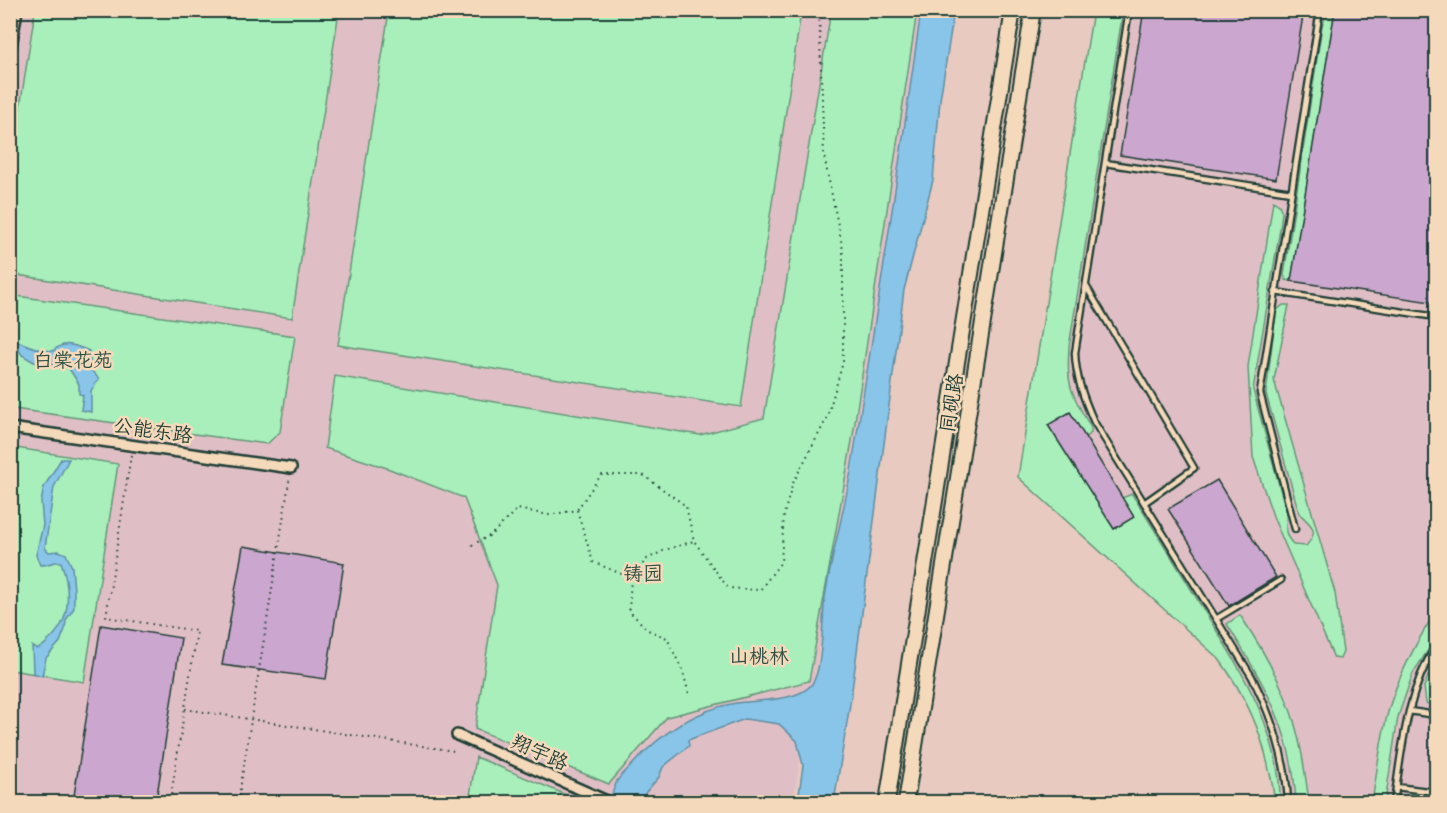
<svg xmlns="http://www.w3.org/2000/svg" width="1447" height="813" font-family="Sriracha,'LXGW WenKai TC',sans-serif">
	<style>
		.built { fill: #dfbfc5 }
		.green { fill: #a9efbb; stroke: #649678; stroke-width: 1.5 }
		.water { fill: #89c4e9; stroke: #5f8ea1; stroke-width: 1.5 }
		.building { fill: #cba6ce; stroke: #1f3d34; stroke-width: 1.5 }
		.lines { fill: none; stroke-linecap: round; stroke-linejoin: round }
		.lane-casing { stroke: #1f3d34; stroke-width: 9 }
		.street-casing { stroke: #1f3d34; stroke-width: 14 }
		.primary-casing { stroke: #1f3d34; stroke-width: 18 }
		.path { stroke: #1f3d34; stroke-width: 2; stroke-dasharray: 1.5 4.5; stroke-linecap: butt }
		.lane { stroke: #f5d9bb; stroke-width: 4.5 }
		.street { stroke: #f5d9bb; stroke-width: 9 }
		.primary { stroke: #f5d9bb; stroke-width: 14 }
		.labels { text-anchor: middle; stroke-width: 5; stroke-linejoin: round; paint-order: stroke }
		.park-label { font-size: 20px; fill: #2d4f42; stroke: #f5d9bb }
		.street-label { font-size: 20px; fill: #1f3d34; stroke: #f5d9bb }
	</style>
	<rect width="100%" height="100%" fill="#e8cac1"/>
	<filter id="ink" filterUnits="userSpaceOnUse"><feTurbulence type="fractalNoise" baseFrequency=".0167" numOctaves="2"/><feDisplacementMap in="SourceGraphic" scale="12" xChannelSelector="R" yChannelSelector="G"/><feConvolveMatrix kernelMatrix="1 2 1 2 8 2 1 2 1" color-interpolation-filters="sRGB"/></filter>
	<g filter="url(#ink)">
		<path class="built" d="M10 11H923L876 311 793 802H11Z
			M1093 11H1436V802H1274L1267 756 1258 726 1219 659 1018 477Z"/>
		<path class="green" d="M742 10 800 19 741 407 338 345 389 11Z
			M35 11H339L292 318 11 274V165Z
			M831 11H917L853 435 809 681 667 717 609 784 475 729 497 585 464 498 387 468 325 448 335 376 700 435 764 418Z
			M1093 11H1123L1069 347C1066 388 1072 394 1091 428V433L1085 437 1048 425 1114 529 1133 517 1122 498 1132 494C1155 531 1178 567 1200 604 1237 664 1281 729 1280 802H1274C1274 791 1272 781 1269 770 1261 728 1244 693 1219 659L1018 477Z
			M1332 16H1334L1291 281 1286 280 1284 275 1322 26 1325 18Z
			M1273 201 1279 205 1282 212 1280 229 1253 390 1287 514C1286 529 1283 534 1294 545L1306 546C1321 529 1310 525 1299 513L1266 394 1276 311 1283 305H1289L1274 380 1335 593 1343 652 1340 659 1334 658 1274 519 1253 457 1248 367Z
			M10 295 295 336 280 432 267 444 14 409 10 382Z
			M10 447 118 464 84 682 11 670Z
			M1436 611V638L1413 673 1398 717 1385 802H1372C1376 778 1379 753 1384 729 1392 687 1413 647 1436 611Z
			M1240 615C1260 645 1279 677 1291 712 1301 741 1305 772 1309 802H1296C1292 728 1265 686 1227 624Z
			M1428 676 1436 677V707L1426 703 1424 687Z
			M476 757 583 802H469Z
			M1415 793 1436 797V802H1402L1405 796Z"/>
		<path class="water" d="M921 11H954L940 100 933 180 904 290 851 698 834 802H798L803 765 797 741 779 724 745 719 688 740 689 746 663 767 659 777 646 792 641 802H609C612 796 614 787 617 781 620 776 626 771 630 767 658 736 694 710 736 703 757 700 798 702 812 684 823 669 822 618 825 597 832 552 845 509 852 464 877 313 900 162 921 11Z
			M11 339 41 350 53 351C65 339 76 346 89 351L91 370 99 379 91 391V412L81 410 83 395 79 394V384L68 367 34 362 22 355 16 345 11 344Z
			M61 459H69L54 487 45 548 49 552 59 551 66 554 72 567 74 590V608L66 620 65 629 60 642 46 658 42 676 33 673 32 646 37 649C44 647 46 643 51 638 72 619 70 587 61 562 53 560 49 566 40 565L36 555 43 525 41 502 44 487Z"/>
		<path class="building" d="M1144 10H1304L1276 179 1120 155Z
			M1335 10H1437V303L1291 281Z
			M1070 412 1134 517 1114 529 1048 425Z
			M1217 480 1276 577 1229 606 1168 509Z
			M243 546 344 563 326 679 222 665Z
			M101 625 181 638 156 802H73Z"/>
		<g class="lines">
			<g class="lane-casing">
				<path id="lane" d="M1129 10 1075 353C1076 379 1084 399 1094 422L1252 677C1272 717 1286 757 1288 802
					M1105 163 1291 192
					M1086 286 1194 468 1144 503
					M1275 292 1436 317
					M1295 529 1260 393 1320 10
					M1216 619 1281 580
					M1409 711 1436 715
					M1396 787 1436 792
					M1394 802C1402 750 1406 692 1436 646"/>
			</g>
			<g class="street-casing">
				<path id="street" d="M10 53 17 10
					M10 428 291 468
					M457 735 609 802"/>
			</g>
			<g class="primary-casing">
				<path id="primary" d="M887 802 1013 10
					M906 802 1033 10"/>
			</g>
			<path class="path" d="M131 455 106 617 197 631 170 802
				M577 510 593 562 631 578 629 611 648 630 667 638 683 672 689 694
				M472 545 491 535 517 509 549 515 577 510 601 475H643L686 506 694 541 728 588 760 590 781 562 784 514 793 483 827 418 843 362V250L824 156 819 10
				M631 578 647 559 665 550 694 541
				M185 709 454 751
				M238 802 290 476"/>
			<use href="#lane" class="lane"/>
			<use href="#street" class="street"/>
			<use href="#primary" class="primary"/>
		</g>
	</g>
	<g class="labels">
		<g class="park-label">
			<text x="73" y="367">白棠花苑</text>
			<text x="643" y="580">铸园</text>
			<text x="759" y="663">山桃林</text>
		</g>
		<g class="street-label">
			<text transform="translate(951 403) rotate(-81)" y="7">同砚路</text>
			<text transform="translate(153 430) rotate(8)" y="7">公能东路</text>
			<text transform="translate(540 752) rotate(24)" y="7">翔宇路</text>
		</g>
	</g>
	<rect width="1447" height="813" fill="none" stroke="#f5d9bb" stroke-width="36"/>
	<rect x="18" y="18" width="1411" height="777" fill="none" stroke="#1f3d34" stroke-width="2" filter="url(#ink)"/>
</svg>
